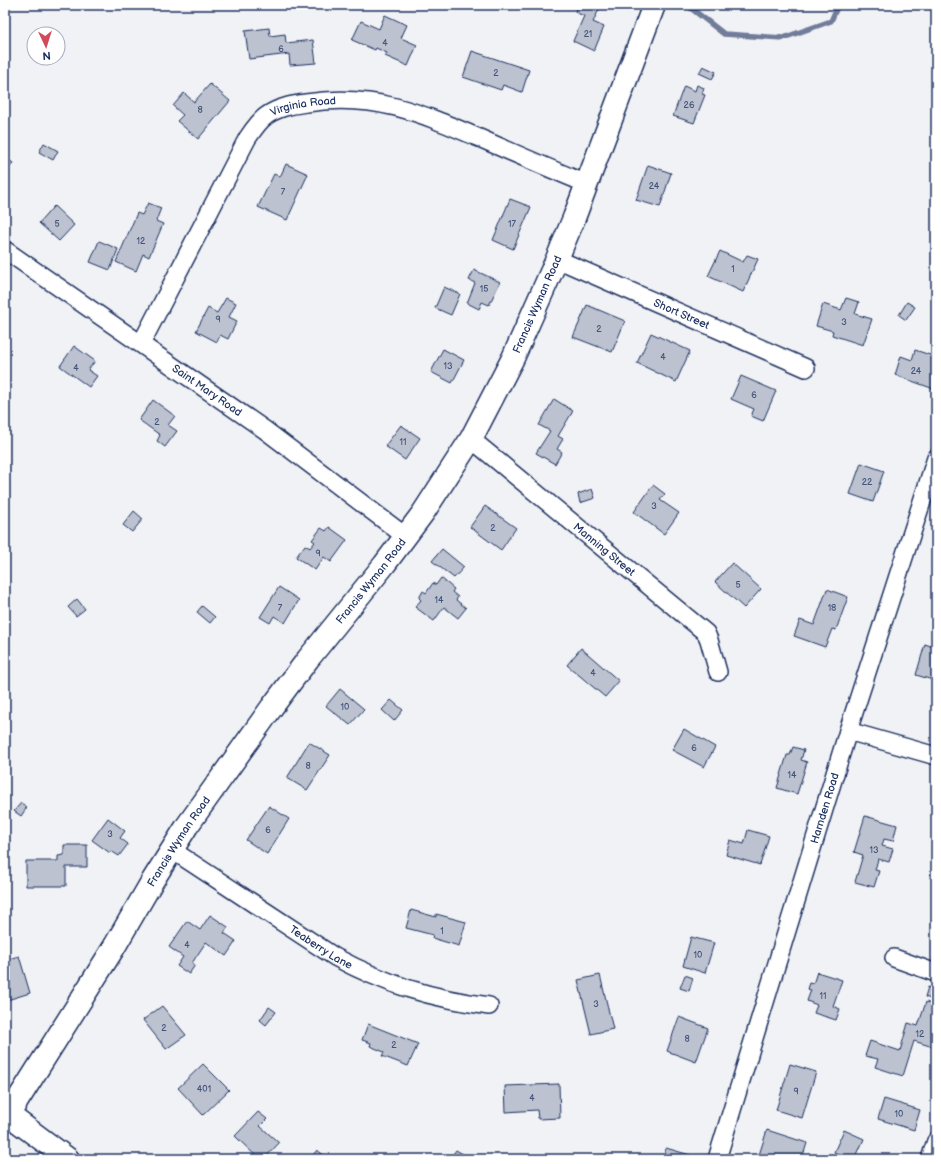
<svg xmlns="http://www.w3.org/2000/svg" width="941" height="1164" font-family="'Balsamiq Sans',sans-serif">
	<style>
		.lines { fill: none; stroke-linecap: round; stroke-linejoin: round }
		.stream { stroke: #707c9a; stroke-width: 5.5 }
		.building { fill: #bcc2d0; stroke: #1b2f5e }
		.street-casing { stroke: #1b2f5e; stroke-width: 20 }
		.secondary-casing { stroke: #1b2f5e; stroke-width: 25 }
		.primary-casing { stroke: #1b2f5e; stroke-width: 25 }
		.street { stroke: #fff; stroke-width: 17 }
		.secondary { stroke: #fff; stroke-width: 22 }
		.primary { stroke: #fff; stroke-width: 22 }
		.labels { text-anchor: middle; stroke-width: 3; stroke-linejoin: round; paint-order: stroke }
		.number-label { font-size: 9px; fill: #43547a }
		.street-label { font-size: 11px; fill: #1b2f5e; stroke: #fff }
	</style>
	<rect width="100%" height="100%" fill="#f1f2f5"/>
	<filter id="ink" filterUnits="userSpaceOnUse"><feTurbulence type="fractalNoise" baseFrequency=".025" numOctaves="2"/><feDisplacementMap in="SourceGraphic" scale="8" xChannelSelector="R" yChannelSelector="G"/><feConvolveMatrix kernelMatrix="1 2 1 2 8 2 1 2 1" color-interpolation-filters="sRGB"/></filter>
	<g filter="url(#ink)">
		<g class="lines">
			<path class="stream" d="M687 5 724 34 783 38 831 21 838 5"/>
		</g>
		<path class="building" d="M578 5H601L593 22 604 27 594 51 573 41 584 16 575 12Z
			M385 15 407 25 401 38 417 45 408 66 385 56 387 53 376 48 375 50 352 40 361 21 379 29Z
			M269 28 270 36 285 34 286 43 313 40 316 63 290 65 289 54 249 59 245 31Z
			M472 51 529 70 522 92 503 85 501 90 463 77Z
			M703 66 716 72 712 79 699 73Z
			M210 84 230 101 198 139 177 121 183 115 173 106 184 93 194 102Z
			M697 85 704 88 702 94 705 95 694 123 673 116 684 86 695 91Z
			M44 143 58 151 53 160 39 152Z
			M5 157 13 163 5 174Z
			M286 164 308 174 287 220 258 207 274 174 280 177Z
			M648 165 671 173 660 207 636 200Z
			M510 199 531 207 513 249 493 240Z
			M148 203 161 208 156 221 163 224 149 257 143 254 136 271 116 262 137 213 142 215Z
			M54 206 74 225 59 241 39 223Z
			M99 241 118 249 110 270 90 262Z
			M720 251 743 262 747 255 758 259 743 292 708 276Z
			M474 270 500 282 489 305 482 302 479 309 467 303 475 283 469 280Z
			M444 287 460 294 451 315 435 308Z
			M226 298 236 303 229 317 237 321 228 339 220 335 217 342 196 331 208 308 217 313Z
			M846 298 859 302 855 314 872 319 863 345 832 335 833 331 816 326 823 304 841 310Z
			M907 302 915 307 906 320 899 315Z
			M587 305 625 321 612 352 573 337Z
			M651 333 690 351 676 382 637 363Z
			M74 346 95 361 88 370 97 376 89 387 60 366Z
			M443 349 464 360 452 383 431 372Z
			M915 350 936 357 934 366 936 367V384L934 389 895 375 901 356 912 360Z
			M741 376 776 391 763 421 751 416 754 409 731 399Z
			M554 399 573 411 558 436 563 439 557 449 562 452 555 464 536 453 550 431 539 425Z
			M153 400 175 416 168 425 177 431 165 447 157 441 160 435 139 420Z
			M401 425 420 438 405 460 385 446Z
			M861 463 884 471 873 502 850 494Z
			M653 485 665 494 660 500 679 513 664 534 634 512Z
			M592 489 595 498 580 503 578 494Z
			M485 506 516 528 501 550 470 527Z
			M134 511 143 519 132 532 123 525Z
			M329 527 347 540 331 562 324 557 315 570 296 557 305 545 310 548 315 542 312 540 321 528 326 531Z
			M442 549 464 567 454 578 432 561Z
			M732 563 761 589 744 608 715 582Z
			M441 578 454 589 452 592 458 597 456 600 466 608 458 618 444 607 434 621 415 607 421 600 419 598 423 591 426 593 433 583 436 585Z
			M279 587 299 600 285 623 274 616 270 623 260 617Z
			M827 589 848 597 836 630 832 629 825 647 794 636 800 620 814 625Z
			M77 599 85 609 76 616 68 607Z
			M202 606 215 617 210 623 197 612Z
			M925 644 936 648V681L916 675Z
			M581 648 619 681 605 697 567 665Z
			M340 689 364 709 350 725 326 706Z
			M391 700 403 710 394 721 382 710Z
			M684 729 715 747 704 767 672 750Z
			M309 742 330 755 307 790 287 778Z
			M793 747 804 750 801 760 807 762 797 794 777 788 787 755H790Z
			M21 803 27 807 21 816 14 811Z
			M269 806 289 819 267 854 246 840Z
			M865 816 897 825 893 841 884 839 882 846 893 849 889 862 878 859 875 870 879 871 874 887 855 882 863 855 854 852Z
			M108 818 125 831 120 838 128 844 119 856 111 851 110 853 92 840Z
			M748 830 769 836 760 865 726 855 730 840 744 844Z
			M64 845H87V867H66V886H26V861H58V856L64 855Z
			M411 910 436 917V914L466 922 459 946 432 938 433 935 406 928Z
			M210 915 228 927 224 933 236 941 226 956 206 942 192 963 195 965 189 974 177 966 183 957 169 947 187 921 200 930Z
			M691 937 714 943 705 973 683 966Z
			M19 956 30 993 7 1000 5 993V960Z
			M817 972 842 980 833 1006 840 1009 836 1020 814 1013 817 1005 807 1001 811 990 807 989 809 983 813 984Z
			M600 975 613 1029 591 1034 578 980Z
			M685 975 693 978 689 991 680 988Z
			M928 987 936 990V1001L925 997Z
			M926 1002 936 1006V1048L914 1041 903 1076 875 1067 878 1059 865 1056 870 1041 900 1051 908 1023 918 1026Z
			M162 1006 186 1035 166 1049 143 1020Z
			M269 1007 276 1012 266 1025 260 1020Z
			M679 1017 708 1028 696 1062 667 1051Z
			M368 1024 418 1044 408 1066 382 1056 384 1052 370 1046 371 1043 362 1040Z
			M203 1064 229 1090 203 1115 178 1088Z
			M790 1064 816 1072 802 1118 776 1110Z
			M559 1084 560 1118 538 1119 537 1110 506 1112 505 1086Z
			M884 1099 920 1110 914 1130 878 1119Z
			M258 1112 267 1119 260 1126 279 1143 264 1159H259L235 1136Z
			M767 1130 807 1143 802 1159H772L759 1155Z
			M844 1130 864 1139 855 1159H849L834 1152Z
			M666 1148 690 1155 689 1159H663Z
			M317 1150 325 1156 323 1159H310Z
			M456 1150 468 1157 466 1159H453L451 1157Z"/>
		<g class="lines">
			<g class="street-casing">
				<g id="street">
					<path id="s1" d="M5 250 265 430 405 536"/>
					<path id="s2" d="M557 259 806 368"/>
					<path id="s3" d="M141 344 247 139C253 130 258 122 266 116 278 107 293 105 306 103 375 92 423 114 484 140 518 155 553 170 587 184"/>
					<path id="s4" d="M471 439 706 633 709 640 718 672"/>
					<path d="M848 731 936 756"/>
					<path id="s5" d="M172 850 335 957C387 985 431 998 489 1006"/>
					<path d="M894 958 936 973"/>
					<path id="s6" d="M717 1159 848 731 936 458"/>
					<path d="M930 1159 936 1141"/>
				</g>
			</g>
			<g class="secondary-casing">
				<g id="secondary">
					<path id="s7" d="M9 1114 113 949 153 880 187 826 272 707 308 659 384 565 423 513 471 439 513 358 557 259 574 218 654 5"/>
				</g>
			</g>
			<g class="primary-casing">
				<path id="primary" d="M5 1112 68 1159"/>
			</g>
			<use href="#street" class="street"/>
			<use href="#secondary" class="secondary"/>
			<use href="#primary" class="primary"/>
		</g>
	</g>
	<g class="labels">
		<g class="number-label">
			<text x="588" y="37">21</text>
			<text x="385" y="46">4</text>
			<text x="281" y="52">6</text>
			<text x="496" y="76">2</text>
			<text x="689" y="108">26</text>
			<text x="200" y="113">8</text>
			<text x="654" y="189">24</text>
			<text x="283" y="195">7</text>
			<text x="57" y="227">5</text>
			<text x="512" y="227">17</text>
			<text x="141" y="244">12</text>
			<text x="733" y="272">1</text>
			<text x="484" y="292">15</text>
			<text x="218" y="322">9</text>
			<text x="844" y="325">3</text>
			<text x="599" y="332">2</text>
			<text x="663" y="360">4</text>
			<text x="448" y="369">13</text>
			<text x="76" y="371">4</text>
			<text x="916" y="374">24</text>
			<text x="754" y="398">6</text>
			<text x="157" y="425">2</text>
			<text x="403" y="445">11</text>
			<text x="867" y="485">22</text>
			<text x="654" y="509">3</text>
			<text x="493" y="531">2</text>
			<text x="318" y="556">9</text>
			<text x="738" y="588">5</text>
			<text x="439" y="603">14</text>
			<text x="280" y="611">7</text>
			<text x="832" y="611">18</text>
			<text x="593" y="676">4</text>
			<text x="345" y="710">10</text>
			<text x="694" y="751">6</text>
			<text x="308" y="769">8</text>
			<text x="792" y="778">14</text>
			<text x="268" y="833">6</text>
			<text x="110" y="837">3</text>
			<text x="874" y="853">13</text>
			<text x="442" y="934">1</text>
			<text x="187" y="948">4</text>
			<text x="698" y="958">10</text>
			<text x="823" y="999">11</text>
			<text x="596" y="1007">3</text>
			<text x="164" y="1031">2</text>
			<text x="920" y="1037">12</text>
			<text x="687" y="1042">8</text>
			<text x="394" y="1048">2</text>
			<text x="204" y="1092">401</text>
			<text x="796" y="1094">9</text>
			<text x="532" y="1101">4</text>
			<text x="899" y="1117">10</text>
		</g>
		<g class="street-label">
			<text dy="4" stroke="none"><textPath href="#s3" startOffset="300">Virginia Road</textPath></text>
			<text dy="4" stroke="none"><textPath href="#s7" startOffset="969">Francis Wyman Road</textPath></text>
			<text dy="4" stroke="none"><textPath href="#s2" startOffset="136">Short Street</textPath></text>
			<text dy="4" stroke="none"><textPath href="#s1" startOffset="246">Saint Mary Road</textPath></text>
			<text dy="4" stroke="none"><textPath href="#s4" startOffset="173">Manning Street</textPath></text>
			<text dy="4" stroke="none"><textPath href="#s7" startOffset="645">Francis Wyman Road</textPath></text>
			<text dy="4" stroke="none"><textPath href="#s6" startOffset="367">Harnden Road</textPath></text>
			<text dy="4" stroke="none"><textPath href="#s7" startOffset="321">Francis Wyman Road</textPath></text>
			<text dy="4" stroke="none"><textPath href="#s5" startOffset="178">Teaberry Lane</textPath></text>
		</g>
	</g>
	<rect width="941" height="1164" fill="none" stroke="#fff" stroke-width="20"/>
	<rect x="10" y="10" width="921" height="1144" fill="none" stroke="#1b2f5e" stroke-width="1.5" filter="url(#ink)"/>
	<g transform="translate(46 46) rotate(176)"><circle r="19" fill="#ffffff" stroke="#a4acbf"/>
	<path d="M0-3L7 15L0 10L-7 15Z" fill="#d1495b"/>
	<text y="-6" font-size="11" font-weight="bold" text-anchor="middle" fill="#1b2f5e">N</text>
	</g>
</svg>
